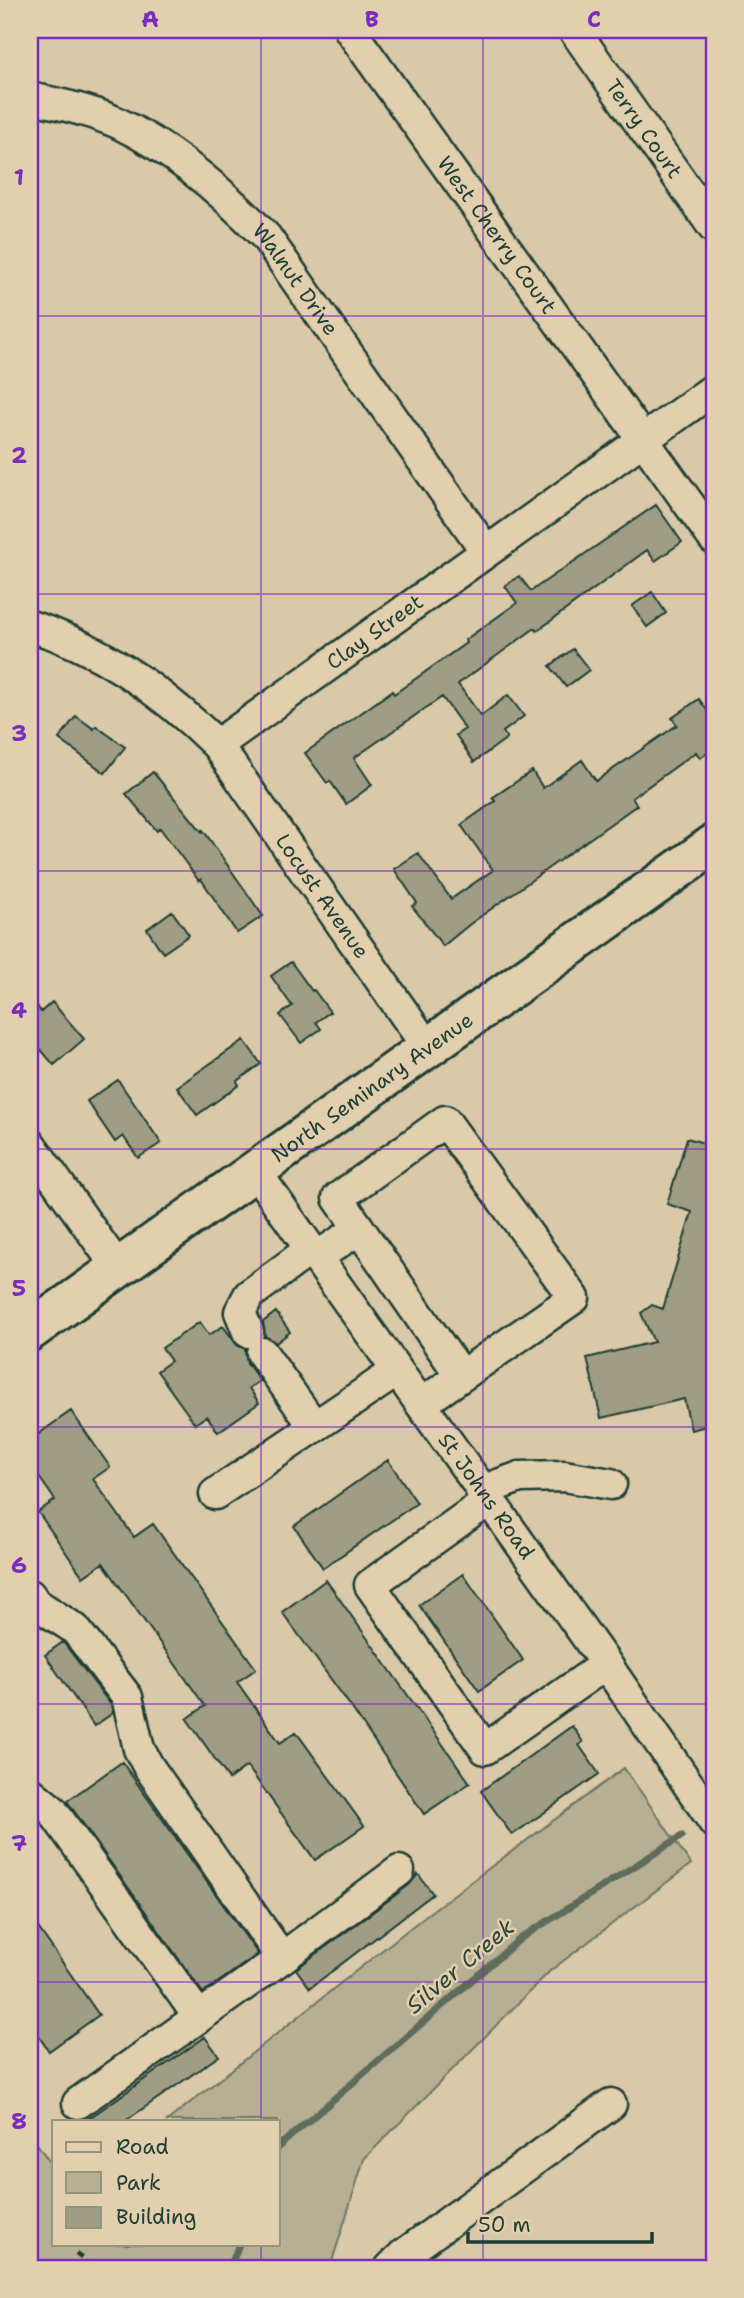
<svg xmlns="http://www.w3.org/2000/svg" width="744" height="2298" font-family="'Shantell Sans',sans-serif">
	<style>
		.green { fill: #b7af93; stroke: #6b7664; stroke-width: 2 }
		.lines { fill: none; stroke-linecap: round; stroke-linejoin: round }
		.stream { stroke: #5e6c5c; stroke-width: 7 }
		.building { fill: #9f9e84; stroke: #1f3d34; stroke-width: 2 }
		.minor-casing { stroke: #1f3d34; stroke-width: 35 }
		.major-casing { stroke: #1f3d34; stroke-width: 44 }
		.path { stroke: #1f3d34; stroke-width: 4.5; stroke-dasharray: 7 5; stroke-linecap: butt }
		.minor { stroke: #e1cfad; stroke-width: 30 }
		.major { stroke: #e1cfad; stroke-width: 38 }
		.grid { fill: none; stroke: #7b2cbf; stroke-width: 2; stroke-opacity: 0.55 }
		.labels { text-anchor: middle; stroke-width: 5; stroke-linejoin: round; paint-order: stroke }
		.street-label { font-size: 21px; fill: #1f3d34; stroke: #e1cfad }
		.water-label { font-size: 23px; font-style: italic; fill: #2a453b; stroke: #e1cfad }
		.neatline { fill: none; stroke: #7b2cbf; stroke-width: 2.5 }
		.grid-label { font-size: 23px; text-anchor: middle; font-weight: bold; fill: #7b2cbf }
	</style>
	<rect width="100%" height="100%" fill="#d9c9a8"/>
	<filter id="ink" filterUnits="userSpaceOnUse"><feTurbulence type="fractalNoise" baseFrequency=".0143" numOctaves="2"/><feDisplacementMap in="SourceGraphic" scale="14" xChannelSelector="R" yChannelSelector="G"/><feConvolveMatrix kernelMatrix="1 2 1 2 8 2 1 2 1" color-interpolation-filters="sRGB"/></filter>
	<g filter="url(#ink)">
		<path class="green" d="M624 1768 691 1864 550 1971 364 2159 330 2268H30V2134L54 2168V2244H278V2121H167L429 1913Z"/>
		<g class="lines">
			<path class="stream" d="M278 2147 521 1938 682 1836
				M230 2268 239 2244"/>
		</g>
		<path class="building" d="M656 505 682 542 655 561 647 550 537 631 535 628 458 684 481 716 508 695 524 716 503 732 507 738 474 762 456 735 465 729 442 697 354 758 372 785 346 804 330 781 327 783 305 753 392 691 394 694 466 643 465 640 517 603 505 586 519 576 531 591Z
			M652 592 666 613 647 627 632 606Z
			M573 649 589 670 566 687 550 666Z
			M699 699 714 720V748L700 758 696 752 632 798 637 805 470 924 443 946 412 906 417 903 394 869 418 853 451 899 493 870 461 825 495 801 492 798 532 771 543 788 582 760 596 781 677 725 672 718Z
			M76 716 94 729 96 726 125 747 105 773 59 739Z
			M153 772 202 832 203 830 263 916 237 933 201 879 199 881 160 828 157 831 126 794Z
			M172 911 189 935 163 953 147 929Z
			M291 962 312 991 314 990 330 1012 316 1022 321 1029 301 1043 280 1015 292 1006 271 976Z
			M30 996 41 1012 52 1002 84 1039 54 1065 30 1037Z
			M244 1040 261 1064 237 1081 239 1085 197 1115 177 1087Z
			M118 1080 161 1143 138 1158 123 1136 115 1142 87 1101Z
			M687 1138 714 1146V1424L691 1430 684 1399 601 1418 587 1358 654 1342 641 1313 652 1305 663 1309 692 1212 667 1204Z
			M276 1312 290 1332 276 1343 265 1336 263 1322Z
			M200 1322 209 1335 223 1326 237 1345 245 1349 247 1363 260 1381 249 1388 259 1403 218 1432 207 1416 195 1424 157 1371 171 1361 162 1348Z
			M71 1411 110 1467 93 1479 134 1537 153 1524 256 1669 237 1682 280 1743 296 1732 364 1826 315 1860 247 1766 229 1779 187 1719 205 1706 103 1563 83 1577 38 1512 55 1500 30 1464V1440Z
			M388 1460 417 1503 323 1568 294 1526Z
			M463 1574 523 1660 479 1691 419 1605Z
			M326 1580 470 1783 424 1814 349 1704 282 1612Z
			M63 1642 111 1705 113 1713 94 1726 45 1655Z
			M572 1726 583 1742 579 1745 599 1774 512 1835 481 1791Z
			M122 1762 258 1954 203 1993 67 1801Z
			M418 1874 433 1894 310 1988 296 1969 409 1885Z
			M30 1916 99 2015 49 2051 30 2024Z
			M205 2037 219 2056 125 2121H85Z"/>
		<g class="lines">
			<g class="minor-casing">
				<g id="minor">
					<path id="s1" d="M350 30 714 539"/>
					<path id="s2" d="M574 30 714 228"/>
					<path id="s3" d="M30 98C59 104 90 110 118 123 174 150 223 192 266 237L486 551"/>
					<path id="s4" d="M30 626C102 648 164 693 217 745L428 1048"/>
					<path id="s5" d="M217 745 714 389"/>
					<path d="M30 1144 118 1268"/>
					<path id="s6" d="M255 1171 606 1664 714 1822"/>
					<path d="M317 1257 359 1229"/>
					<path d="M248 1332 240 1312 249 1295 311 1249"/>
					<path d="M262 1353 314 1426"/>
					<path d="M421 1404 574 1298 445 1121 338 1198 461 1376"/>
					<path d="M481 1491 520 1477 564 1476 611 1484"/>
					<path d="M215 1494 397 1371"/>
					<path d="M489 1500 370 1585 485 1749 606 1664"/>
					<path d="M30 1595 35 1603 75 1629 127 1697 139 1749 148 1766 282 1958 199 2017 52 1810 30 1792"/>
					<path d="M282 1958 399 1871"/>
					<path d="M78 2103 199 2017"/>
					<path d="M390 2268 402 2256 611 2104"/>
				</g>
			</g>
			<g class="major-casing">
				<g id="major">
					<path id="s7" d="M30 1331 714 844"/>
				</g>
			</g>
			<path class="path" d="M76 2254 94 2268"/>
			<use href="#minor" class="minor"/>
			<use href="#major" class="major"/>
		</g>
	</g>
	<path class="grid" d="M261 30V2121M483 30V2268M30 316H714M30 594H714M30 871H714M30 1149H714M30 1427H714M30 1704H714M30 1982H714M261 2244V2268"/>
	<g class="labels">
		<g class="street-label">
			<text dy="7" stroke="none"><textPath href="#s2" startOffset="121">Terry Court</textPath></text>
			<text dy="7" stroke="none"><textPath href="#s1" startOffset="252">West Cherry Court</textPath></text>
			<text dy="7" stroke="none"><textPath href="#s3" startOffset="331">Walnut Drive</textPath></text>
			<text dy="7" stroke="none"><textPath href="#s5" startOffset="194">Clay Street</textPath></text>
			<text dy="7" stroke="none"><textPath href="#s4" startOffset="408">Locust Avenue</textPath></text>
			<text dy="7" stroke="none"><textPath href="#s7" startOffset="420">North Seminary Avenue</textPath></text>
			<text dy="7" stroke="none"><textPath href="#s6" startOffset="399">St Johns Road</textPath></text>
		</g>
		<g class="water-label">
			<text transform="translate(460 1966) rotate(-40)" y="8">Silver Creek</text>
		</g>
	</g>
	<rect width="744" height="2298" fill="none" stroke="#e1cfad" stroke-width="77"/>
	<rect x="52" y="2120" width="228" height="126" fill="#e1cfad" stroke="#93957d" stroke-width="2"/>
	<rect x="66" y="2142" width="35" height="10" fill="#e1cfad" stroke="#93957d" stroke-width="2"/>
	<text x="116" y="2154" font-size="21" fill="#1f3d34">Road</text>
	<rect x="66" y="2172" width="35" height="21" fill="#b7af93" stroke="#93957d" stroke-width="2"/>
	<text x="116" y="2190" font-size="21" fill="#1f3d34">Park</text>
	<rect x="66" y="2207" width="35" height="21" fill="#9f9e84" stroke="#93957d" stroke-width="2"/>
	<text x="116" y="2224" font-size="21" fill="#1f3d34">Building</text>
	<path d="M468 2232v10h184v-10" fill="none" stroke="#1f3d34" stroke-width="3.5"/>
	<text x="478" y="2232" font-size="21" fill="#1f3d34" stroke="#e1cfad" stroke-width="5" paint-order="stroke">50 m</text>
	<rect x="38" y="38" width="668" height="2222" class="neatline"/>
	<g class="grid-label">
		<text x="150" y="27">A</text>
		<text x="372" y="27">B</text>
		<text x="594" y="27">C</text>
		<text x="19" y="185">1</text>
		<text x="19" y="463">2</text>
		<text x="19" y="741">3</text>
		<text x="19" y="1018">4</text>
		<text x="19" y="1296">5</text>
		<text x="19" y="1573">6</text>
		<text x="19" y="1851">7</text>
		<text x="19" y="2129">8</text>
	</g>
</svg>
